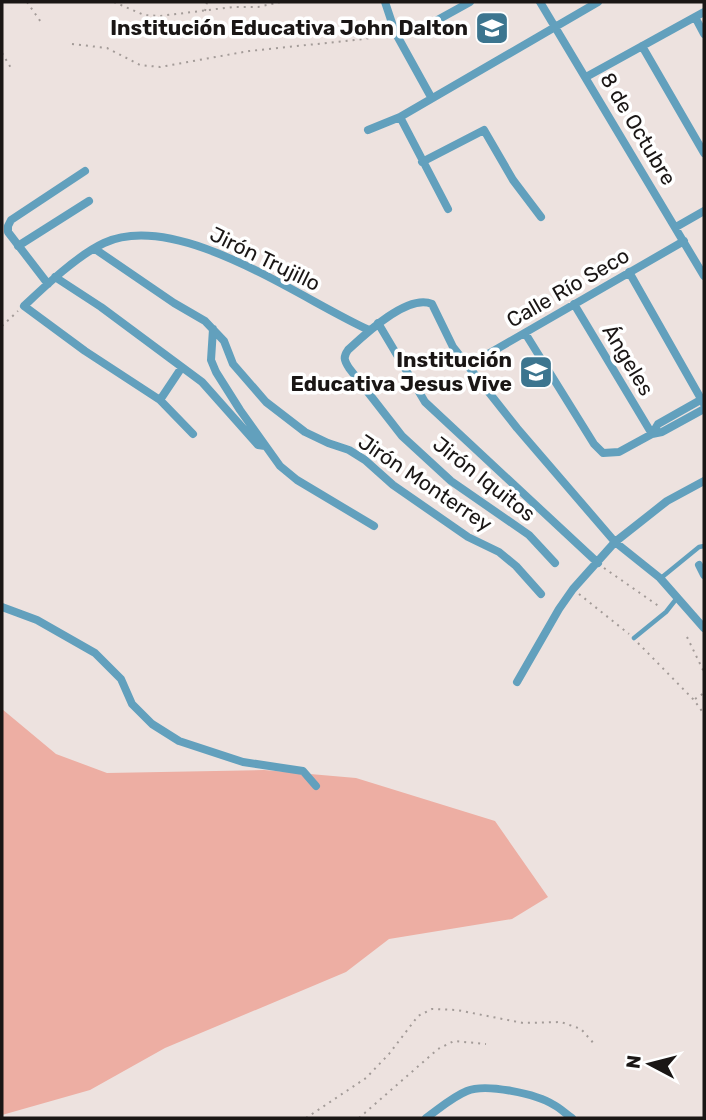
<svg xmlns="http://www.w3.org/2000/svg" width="706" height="1120" font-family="Rubik,sans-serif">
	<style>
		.green { fill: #edaea3 }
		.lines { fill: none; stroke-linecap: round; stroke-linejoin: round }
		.path { stroke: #a39b98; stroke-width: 2; stroke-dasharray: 2 5; stroke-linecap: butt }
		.service { stroke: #62a0bd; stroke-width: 4.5 }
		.minor { stroke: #62a0bd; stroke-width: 8 }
		.labels { text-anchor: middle; stroke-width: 7; stroke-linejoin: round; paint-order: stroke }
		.poi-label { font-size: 21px; font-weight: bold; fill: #1a1615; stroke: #fff; text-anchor: end }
		.street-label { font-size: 21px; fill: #1a1615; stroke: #fff }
	</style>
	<rect width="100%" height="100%" fill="#ede2df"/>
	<path class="green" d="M2 709 56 754 107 773 264 770 356 778 495 821 548 897 512 919 389 939 346 972 165 1048 90 1090 2 1115Z"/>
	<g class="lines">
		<path class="path" d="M27 2 43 25
			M114 2 144 15 160 16 233 7H258L280 2
			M205 11 207 2
			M72 44 107 48 140 65 160 67 249 51 365 39 386 34
			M2 53 11 68
			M2 326 18 311
			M604 568 660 607
			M579 594 629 634
			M687 637 704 672
			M638 643 694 700 704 714
			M695 699 704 693
			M306 1118 366 1078 389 1054 418 1016 432 1009 457 1010 523 1023 561 1022 581 1029 596 1046
			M359 1118 438 1049 454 1041 486 1044"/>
		<path class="service" d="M661 578 699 547 704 546
			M634 638 666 612 677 598"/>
		<path class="minor" d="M385 2 395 32 431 97
			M540 2 704 276
			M695 17 704 34
			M423 28 470 2
			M642 46 704 153
			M586 77 704 12
			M400 117 448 209
			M368 130 400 117 598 2
			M422 162 484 130 513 180 541 217
			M676 227 704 211
			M18 246 89 201
			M95 249 174 303 205 321 224 341 233 364 266 402 305 432 328 443 349 450 365 460 393 485 468 537 499 552 516 566 541 594
			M629 272 704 404
			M55 277 101 307 202 382 258 445 265 446
			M48 284 8 232V226L11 220 85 171
			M574 304 652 434
			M378 323 425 402 598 563
			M213 329 211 360 216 372 240 410 280 466 297 480 374 526
			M525 333 594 444 603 453 619 452 652 434 662 432 704 409
			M469 365 684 241
			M160 400 182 367
			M193 434 160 400 85 351 24 306C45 286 78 255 104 243 178 209 302 300 369 330
			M652 434 658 424 704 398
			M555 563 529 535 451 481 402 436 349 368C344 360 343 357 348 350 364 335 408 293 432 304L453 347 517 428 615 542 660 578 704 628
			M699 565 704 575
			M2 607 37 620 95 653 121 679 132 704 152 724 179 741 243 762 303 771 316 786
			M517 682 559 609 573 589 615 542 667 501 704 481
			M426 1118C439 1109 452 1097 467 1091 486 1083 537 1094 554 1105 560 1108 566 1114 572 1118"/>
	</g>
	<defs>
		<g id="school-square" transform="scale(1.75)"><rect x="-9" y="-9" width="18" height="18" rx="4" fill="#3c758f" stroke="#fff"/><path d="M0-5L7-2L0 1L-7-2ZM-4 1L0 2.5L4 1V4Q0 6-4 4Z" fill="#fff"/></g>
	</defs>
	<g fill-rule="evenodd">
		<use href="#school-square" x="492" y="28"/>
		<use href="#school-square" x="536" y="372"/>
	</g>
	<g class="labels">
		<g class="poi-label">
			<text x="468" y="35">Institución Educativa John Dalton</text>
			<text x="512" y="367">Institución<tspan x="512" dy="24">Educativa Jesus Vive</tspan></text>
		</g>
		<g class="street-label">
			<text transform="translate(638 129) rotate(59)" y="7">8 de Octubre</text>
			<text transform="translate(265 259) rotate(26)" y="7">Jirón Trujillo</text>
			<text transform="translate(568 288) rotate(-30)" y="7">Calle Río Seco</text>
			<text transform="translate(628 360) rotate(59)" y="7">Ángeles</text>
			<text transform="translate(484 479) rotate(38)" y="7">Jirón Iquitos</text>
			<text transform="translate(425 483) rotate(34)" y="7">Jirón Monterrey</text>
		</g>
	</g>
	<rect width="706" height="1120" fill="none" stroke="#1a1615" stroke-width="7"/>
	<g transform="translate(650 1064) rotate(277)" stroke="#ffffff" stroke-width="5" paint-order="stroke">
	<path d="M0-5L12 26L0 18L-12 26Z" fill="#1a1615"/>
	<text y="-10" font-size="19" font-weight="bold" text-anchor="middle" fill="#1a1615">N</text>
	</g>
</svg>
